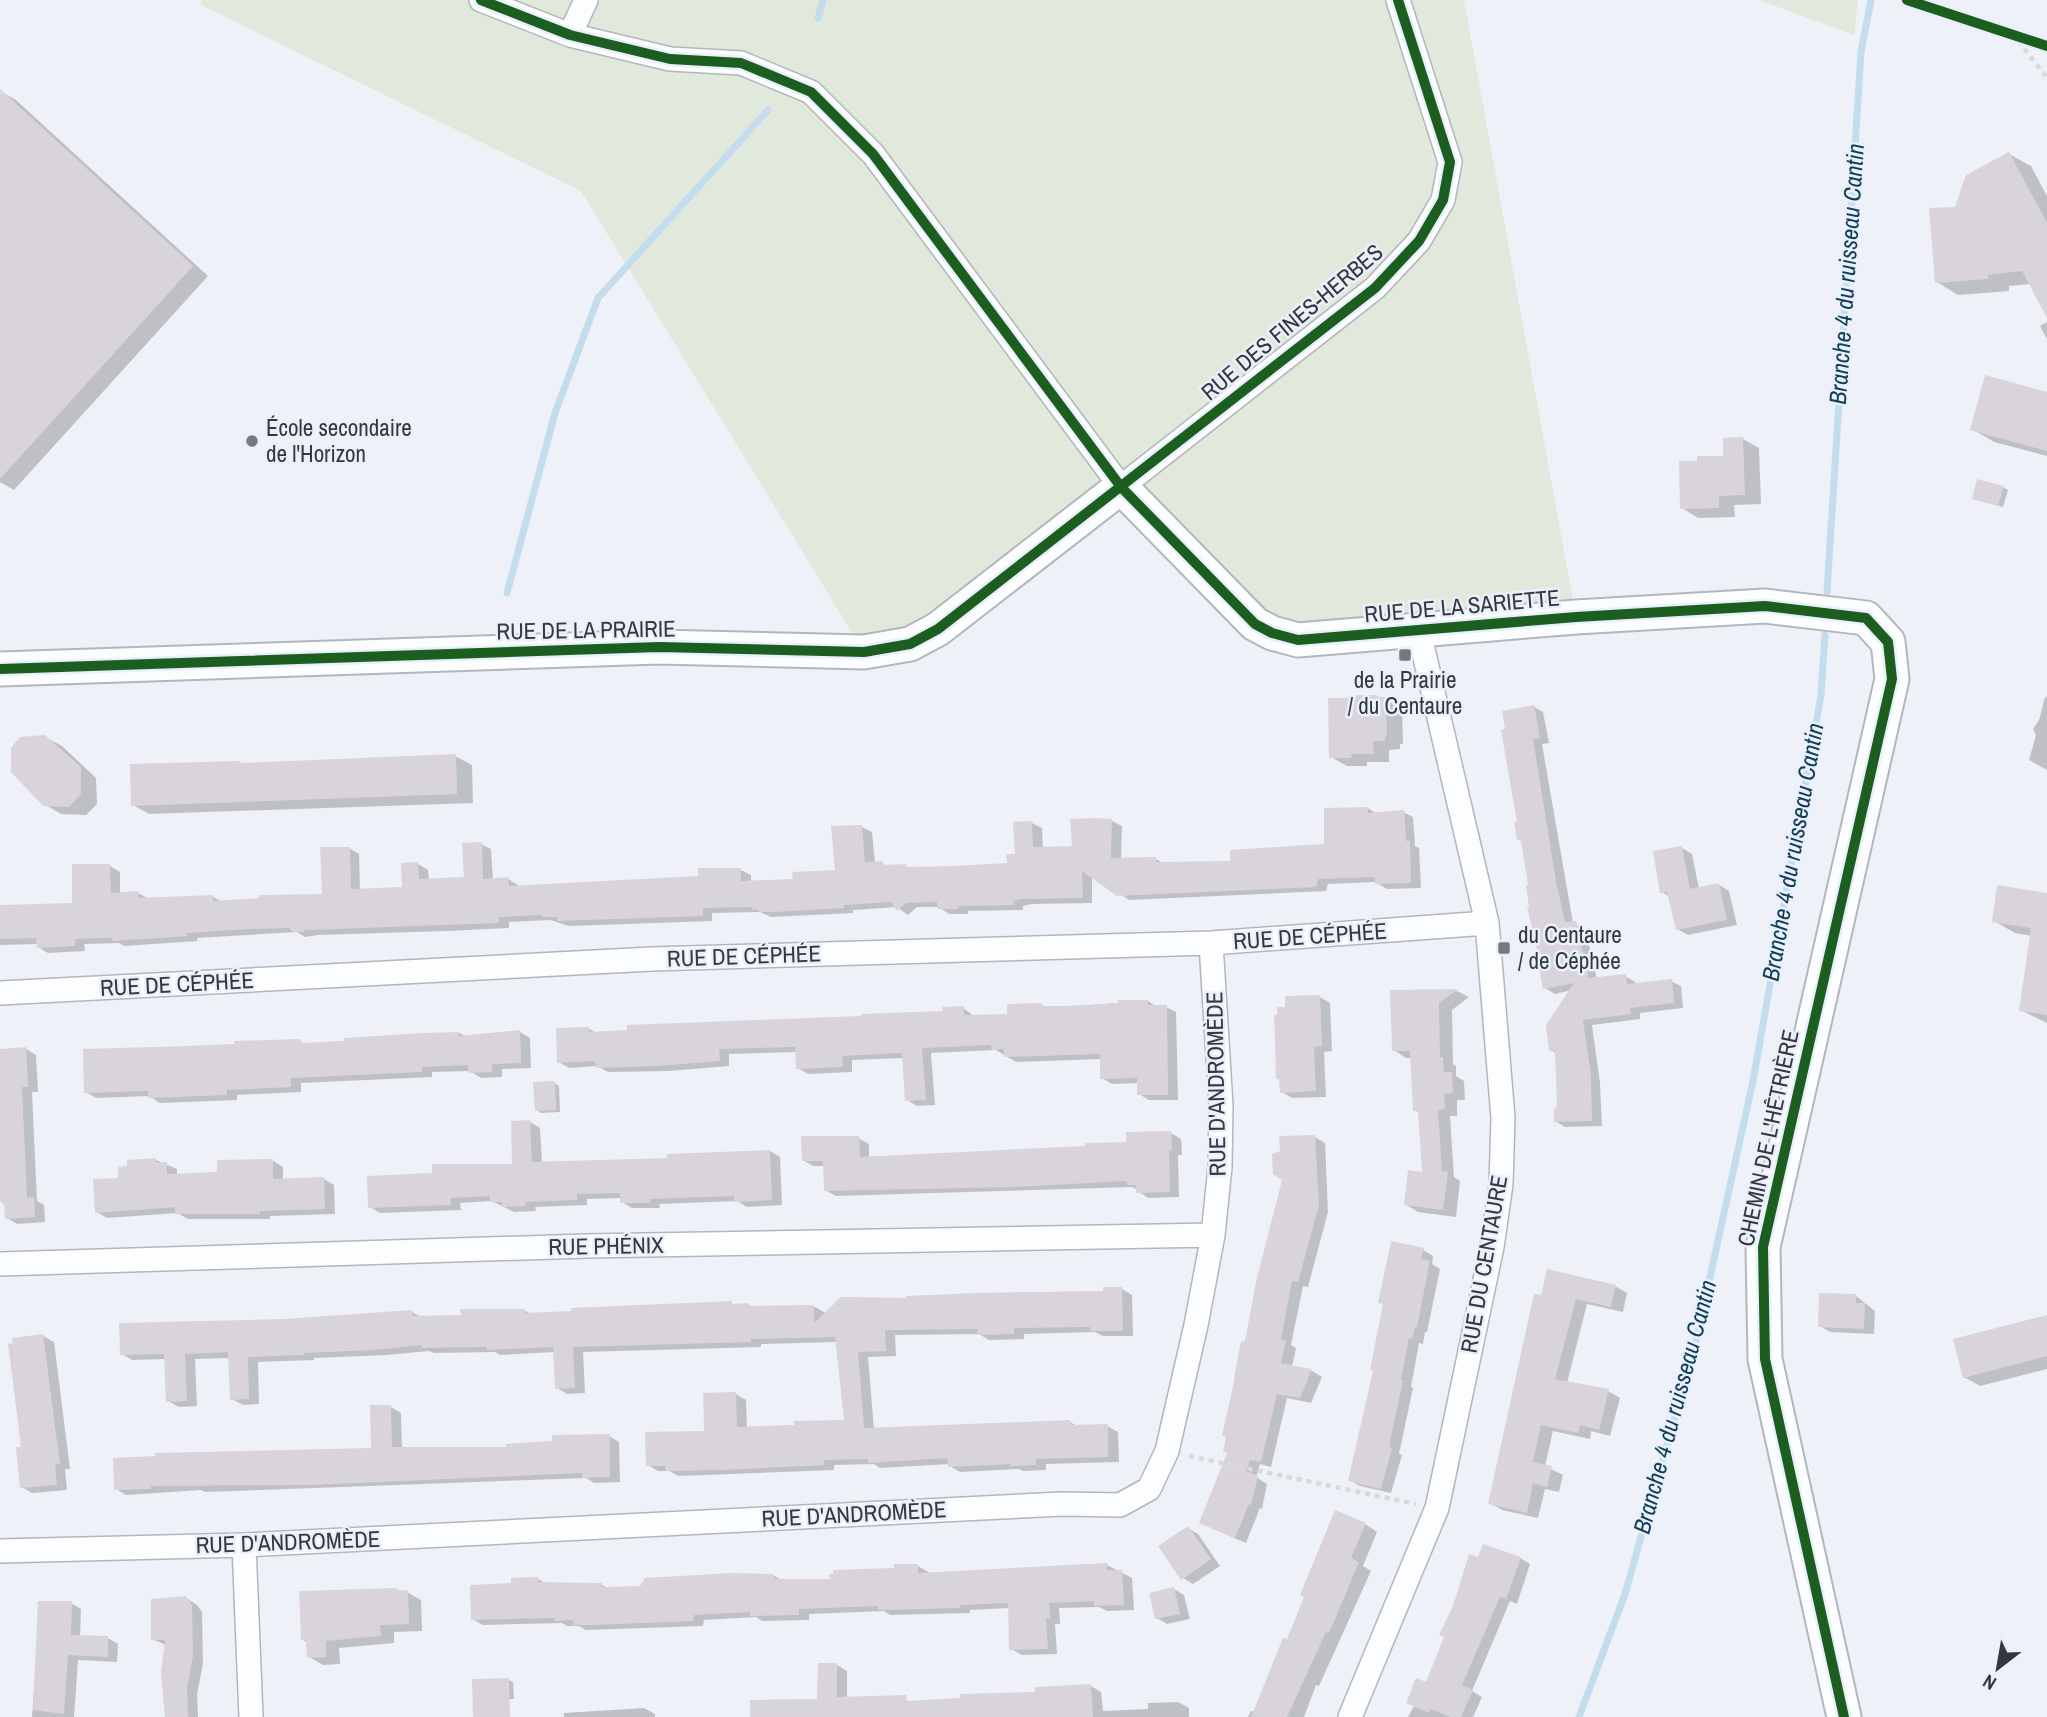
<svg xmlns="http://www.w3.org/2000/svg" width="2047" height="1717" font-family="'Archivo Narrow',sans-serif">
	<style>
		.green { fill: #e1e8dc }
		.shadow { fill: #0003 }
		.lines { fill: none; stroke-linecap: round; stroke-linejoin: round }
		.stream { stroke: #c3ddef; stroke-width: 7 }
		.building { fill: #d9d4db }
		.street-casing { stroke: #b3b6ba; stroke-width: 26 }
		.secondary-casing { stroke: #b3b6ba; stroke-width: 37 }
		.path { stroke: #d9d9db; stroke-width: 4.5; stroke-dasharray: 5 5; stroke-linecap: butt }
		.street { stroke: #fcfdfe; stroke-width: 23 }
		.secondary { stroke: #fcfdfe; stroke-width: 33 }
		.cycleway-casing { stroke: #eaf0fb; stroke-width: 15 }
		.cycleway { stroke: #1b5e20; stroke-width: 10 }
		.poi-dot { fill: #75787d; stroke: #eaf0fb; stroke-width: 2.5 }
		.labels { text-anchor: middle; stroke-width: 5; stroke-linejoin: round; paint-order: stroke }
		.street-label { font-size: 23px; fill: #34373b; stroke: #eaf0fb }
		.poi-label { font-size: 23px; fill: #34373b; stroke: #eaf0fb; text-anchor: start }
		.water-label { font-size: 24px; font-style: italic; fill: #0f3d55; stroke: #eaf0fb }
	</style>
	<rect width="100%" height="100%" fill="#eef1f7"/>
	<path class="green" d="M201 0H1464L1576 617 1298 640 1121 487 938 629 864 652 581 191 201 5Z
		M1759 0H1858L1854 35Z"/>
	<path class="shadow" d="M0 91 16 100 208 276 14 490 0 482Z
		M2009 154 2031 166 2047 196V314L2031 284 2009 286V291L1958 295 1937 282Z
		M2047 322V339L2040 326Z
		M2047 394V456L1994 442 1972 429Z
		M1743 439 1759 448 1761 504 1734 505 1735 517 1698 518 1682 508 1698 462 1725 458Z
		M2003 487 2008 490 2003 507 1979 500Z
		M1377 696 1402 708 1403 744H1400V749L1389 750V762H1367V766H1347L1331 757Z
		M2045 697 2047 698V770L2029 760 2036 735 2033 729 2039 720Z
		M1534 707 1543 712 1549 743 1542 744 1573 923 1585 928 1597 979 1625 976 1635 982 1636 984 1671 981 1681 986 1683 1008 1640 1013V1019L1592 1025 1600 1083 1602 1126 1565 1127 1555 1121 1558 1107 1557 1054 1551 1050 1572 990 1555 994 1545 988 1523 842 1518 839Z
		M45 737 62 746 96 778 97 804 86 815 61 814 44 804Z
		M455 756 472 765 473 803 149 814 133 805 240 763 243 765Z
		M1368 808 1377 814 1403 812 1413 817 1415 846 1419 848 1421 888 1387 889 1375 882 1328 884 1326 891 1129 900 1092 875V903L1032 904 1023 906V910L968 911V914H949L939 907H917L908 915 897 907 853 910V913L771 917 760 912 712 913V921L569 926 550 920 509 922V928L448 931 317 935 305 937 297 932 197 938V941L124 946 119 943 84 944 85 951 48 953 38 947V944L0 945V906L73 905 110 866 120 872V894L138 893 149 899 212 896 222 902 324 896 349 848 359 854 360 891 403 889 418 864 428 870 429 880 465 878 481 844 491 849 493 880 508 879 518 885V887L700 877 741 870 751 875V882L794 881 837 872 862 827 872 832 875 863H882L888 867 905 866 910 868 1009 865 1017 856 1032 823 1042 828 1043 849 1074 848 1112 821 1122 826 1121 860 1156 859 1165 864 1232 862 1326 845Z
		M1682 848 1692 854 1699 889 1719 885 1729 891 1737 925 1688 935 1677 929 1670 897 1662 892Z
		M2047 894V1023L2020 1010 2032 936 2015 933 1994 921Z
		M1457 991 1469 997 1452 1010 1453 1064 1456 1066V1076L1464 1081 1465 1100H1457V1116H1450L1454 1177 1460 1181 1456 1217 1418 1212 1405 1204 1424 1174 1420 1113 1414 1110 1412 1058H1406L1394 1050 1392 992Z
		M1320 997 1330 1003 1332 1051 1324 1052 1326 1097 1292 1098 1282 1092 1287 1009Z
		M1148 1001 1157 1007H1166L1176 1012 1178 1100H1149L1139 1094 1138 1083 1112 1084 1102 1078V1059L1016 1062 996 1050 931 1053 935 1105 917 1106 907 1100 904 1058 852 1060V1072L808 1074 798 1068 797 1052 729 1054V1066L669 1071 608 1072 597 1066 569 1068 559 1062 588 1028 596 1033 944 1013 963 1008 974 1016 1009 1015 1042 1005 1047 1008Z
		M520 1032 530 1038 531 1068 502 1069V1077L481 1078 470 1071 432 1072V1077L301 1083V1092L237 1095V1100L160 1103 149 1096 96 1098 86 1092 305 1044 459 1033 467 1037Z
		M26 1049 36 1055 38 1092H32L37 1201 44 1205 45 1222 17 1224 7 1218 6 1204 0 1199V1051Z
		M554 1083 559 1086 560 1112 541 1113 537 1110Z
		M530 1122 540 1128 542 1163 669 1160 770 1151 780 1157 782 1205 747 1207 737 1201 659 1204 660 1208H632L622 1202V1198L587 1199V1205L535 1207 536 1211 514 1212 492 1201 460 1203 461 1210 380 1213 370 1207 434 1175 514 1165Z
		M1171 1133 1181 1139 1182 1155H1178L1179 1197 1148 1198 1133 1187 836 1196 825 1190V1166H813L803 1160 858 1138 869 1144V1159L1087 1148 1128 1143Z
		M1315 1137 1325 1143 1328 1212 1308 1287 1303 1286 1291 1345 1296 1348 1292 1367 1312 1371 1322 1377 1311 1403 1287 1398 1271 1467 1260 1464 1256 1477 1267 1484 1262 1509 1260 1508 1246 1543 1211 1528 1229 1454 1246 1343Z
		M156 1160 177 1169V1175L218 1173 272 1160 283 1167V1180L324 1179 334 1185 335 1214 270 1216V1219H188L177 1213 107 1218 97 1212 120 1179Z
		M1423 1250 1433 1256 1432 1264 1440 1269 1427 1332H1425L1423 1344 1419 1343 1411 1387 1413 1388 1399 1454 1402 1455 1391 1493 1360 1486 1350 1480Z
		M1615 1286 1627 1293 1623 1312 1587 1304 1567 1383 1608 1391 1620 1398 1610 1436 1591 1431 1590 1439 1553 1431 1545 1466 1563 1475 1559 1492 1545 1489 1538 1518 1502 1510 1490 1503 1535 1296Z
		M1122 1289 1132 1295 1133 1336H1103L1095 1332 1024 1334V1339L989 1340 979 1334 895 1335 896 1356 868 1357 874 1430 1070 1422 1077 1426H1107L1118 1432 1119 1462 1046 1464V1470L1023 1471 1019 1469 960 1472 950 1466 949 1464 880 1468 874 1464 834 1465V1470L678 1476 669 1471H658L648 1465 706 1433 736 1394 746 1400 747 1429 846 1422 837 1342 761 1344V1347L583 1352 585 1393 567 1394 557 1388 555 1352 500 1355 495 1352 434 1353 429 1351 387 1355 314 1358V1360L258 1362 259 1404 243 1405 232 1399 230 1358 195 1359 197 1406 179 1407 168 1401 166 1359 132 1360 122 1354 284 1320 412 1312 421 1317 463 1316 524 1310 532 1315 731 1303 735 1305H749L754 1308 813 1306 824 1312V1316L854 1301 1105 1293Z
		M1856 1296 1875 1311 1874 1334 1830 1332 1820 1326Z
		M2047 1316V1369L1980 1386 1964 1377Z
		M43 1336 54 1342 70 1469H65L67 1490 32 1493 22 1487 23 1449Z
		M391 1407 401 1413 402 1449H508L609 1436 619 1442 620 1482 594 1483 586 1478 205 1492 201 1490 126 1495 116 1489 373 1450Z
		M1365 1524 1377 1532 1363 1566 1371 1571 1319 1686 1316 1685 1304 1717H1248L1251 1711 1255 1712 1288 1642Z
		M1188 1528 1198 1534 1220 1566 1193 1584 1183 1578Z
		M1520 1558 1530 1564 1517 1604 1510 1601 1472 1691 1482 1697 1473 1717H1408L1426 1684 1479 1560Z
		M1107 1565 1132 1578 1134 1610 1107 1611 1099 1607 1059 1608 1060 1624H1055L1057 1654 1022 1655 1011 1649 1010 1608 970 1610V1613L890 1615 884 1611 809 1614V1620L762 1621 756 1617 704 1620 703 1626 586 1630 579 1626H567L562 1623 483 1625 472 1619 513 1584 538 1579 547 1584 602 1585 608 1589 773 1575 783 1581 831 1580 918 1566 928 1572V1575Z
		M1174 1589 1184 1595 1190 1619 1167 1624 1157 1618Z
		M397 1590 407 1592 421 1600 422 1631 394 1632V1643L339 1648 340 1664 323 1665 309 1657 308 1643 302 1639Z
		M186 1598 197 1605 202 1612 203 1663 197 1695 198 1717H167L166 1645 152 1639Z
		M71 1603 81 1609 80 1637 108 1638 118 1644 117 1662 78 1660 74 1717H32L36 1661Z
		M837 1665 847 1671V1698L906 1717H691H776L819 1700Z
		M509 1680 513 1682 514 1699 479 1701Z
		M1091 1686 1101 1692 1103 1711 1148 1709V1703L1178 1702 1189 1708V1717H930L1037 1693Z
		M644 1708 655 1714V1717H564V1713Z"/>
	<g class="lines">
		<path class="stream" d="M818 18 823 0
			M1827 592 1861 52 1871 0
			M507 593 555 413 598 298 768 110
			M1579 1717 1625 1594 1696 1341 1753 1081 1821 695 1825 635"/>
	</g>
	<path class="building" d="M0 89 193 266 0 479Z
		M2009 152 2047 223V318L2022 271 1988 275V279L1935 283 1929 208 1955 207 1966 175Z
		M1985 375 2047 392V451L1970 430Z
		M1743 437 1745 495 1719 496V508L1680 509 1679 461H1697V456H1723V438Z
		M1977 479 2004 486 1998 506 1972 499Z
		M1356 695H1377V697H1386L1387 735 1385 736V741H1373L1374 754H1351L1352 758H1329L1328 698H1356Z
		M1534 705 1540 738 1533 739 1556 881 1565 922 1576 921 1589 978 1626 974 1627 984 1672 979 1674 1003 1630 1008 1631 1014 1583 1020 1591 1076 1592 1121 1554 1122V1109L1557 1106 1555 1051H1549L1546 1025 1574 983 1543 989 1538 963 1540 962 1527 907H1529L1526 885H1528L1521 840H1517L1514 822H1517L1501 730 1505 729 1502 711Z
		M45 735 81 767V794L69 807 43 806 11 772V748L20 737Z
		M456 754 457 794 131 806 130 764 240 761V763Z
		M1368 807V813L1404 810 1406 841 1410 840 1411 883 1375 884V877L1318 879 1316 887 1117 896 1082 871 1083 898 1021 899 1014 901V905L958 906V909H937V902L906 903 897 911 891 902 844 905V908L775 912H759V910H752V907L703 908V916L557 921V917H542V915L499 917V923L306 930 303 932H293L289 928 249 929 187 933V936L113 941 112 938H93L75 939V946L37 948 36 938 0 939V905L72 903V864H110L111 893 138 891 139 898 213 895V901L259 898V895L322 894 320 847H350L351 889 402 887 401 863 418 862 419 879 464 877 462 843 482 842 483 879 508 877 509 886 698 876V868H741V881L793 879 792 872 835 870 831 826 862 825 865 862 883 861V865L906 864V867L955 866 1007 863 1006 854H1015L1013 822 1032 821 1033 847 1072 846 1070 819 1093 818 1112 819 1111 858 1156 857V862L1230 861V850L1324 844V808Z
		M1682 846 1690 889 1719 883 1727 920 1676 930 1667 892 1660 893 1653 851Z
		M1997 885 2047 893V1015L2019 1011 2031 928 1992 922Z
		M1458 989 1439 1003 1440 1057H1443L1444 1072H1452L1453 1093 1444 1094 1445 1109 1438 1110 1442 1171 1448 1172 1443 1210 1404 1205 1408 1170 1422 1172 1418 1110 1413 1111 1410 1051H1392L1390 990Z
		M1320 995 1322 1046 1314 1047 1316 1091 1280 1093 1279 1079H1276L1275 1038 1274 1015H1277V1007H1285V996Z
		M1118 1000H1148V1005H1167L1168 1095H1137V1078L1100 1079V1054L1004 1057V1049L992 1050 991 1045 922 1048 926 1100 905 1101 902 1053 842 1056 843 1067 796 1069 795 1047 719 1049 720 1061 657 1066 596 1068 595 1061 557 1063 556 1028 589 1027V1032L627 1030V1025L861 1016V1014L943 1011 942 1007 964 1006V1015L1007 1014V1004L1042 1003V1006H1069L1118 1003Z
		M520 1030 521 1063 492 1064V1072L469 1073 468 1065 422 1067V1072L291 1078V1087L227 1090V1095L148 1098V1091L84 1093 83 1049 187 1046 234 1044V1041L299 1039 303 1043 344 1041V1038L424 1033 459 1032V1036Z
		M26 1047 28 1087H22L27 1198 34 1197 35 1217 5 1219 4 1205 0 1201V1049Z
		M555 1081 556 1110 535 1111 533 1082Z
		M530 1120 532 1162 667 1158V1154L770 1150 772 1200 734 1202V1196L650 1199V1203H620V1193L577 1194V1200L525 1202 526 1206 502 1207V1202H490V1196L451 1198V1205L368 1208 367 1176 432 1173V1164H512L511 1121Z
		M1171 1131 1172 1150H1169L1170 1192 1136 1193V1185H1127V1181L1016 1187 824 1191 823 1161H802L801 1136H859L860 1157 1085 1146V1143L1126 1142V1132Z
		M1315 1135 1319 1205 1298 1282 1292 1281 1281 1339 1286 1341 1281 1363 1312 1369 1300 1398 1277 1394 1261 1462 1250 1460 1246 1471 1258 1476 1251 1505 1249 1504 1235 1538 1199 1523 1227 1453 1223 1452 1226 1437 1222 1436 1235 1377H1234L1241 1342 1245 1341 1256 1282 1282 1180 1273 1174 1272 1154 1280 1151 1279 1136Z
		M156 1158V1162H167V1174L217 1172V1160L273 1159V1179L324 1177 325 1209 260 1211V1214H175V1207L95 1213 93 1179 118 1178V1167L127 1166V1160Z
		M1391 1241 1424 1248 1421 1259 1430 1261 1417 1327H1415L1412 1339 1409 1338 1401 1380H1403L1389 1447 1392 1448 1381 1489 1348 1481 1373 1371 1370 1370 1383 1304 1378 1303Z
		M1547 1269 1616 1285 1611 1307 1576 1299 1555 1379 1609 1389 1599 1430 1580 1425 1578 1433 1541 1425 1533 1462 1552 1466 1547 1487 1533 1483 1527 1513 1488 1504 1534 1294 1541 1295Z
		M1103 1287H1122L1123 1331H1090V1327L1014 1328V1334L977 1335V1329L885 1330 886 1351 858 1352 864 1428 1071 1420V1425L1108 1424V1457L1036 1459V1465L1010 1466V1464L948 1467 947 1458 868 1463V1459L824 1460V1465L724 1470 666 1471 665 1466H646L645 1432 704 1431 703 1393 736 1392 737 1427 794 1425V1421L844 1420 835 1337 751 1339V1342L573 1347 575 1388 555 1389 553 1347 487 1350V1347L422 1348V1345L375 1350 304 1353V1355L248 1357 249 1399 230 1400 228 1352 185 1354 187 1401 166 1402 164 1354 120 1355 119 1323 284 1319 412 1310 413 1316 461 1315 460 1309H525V1313L571 1311V1308L732 1301V1304L749 1303V1306L814 1305V1323L841 1297 906 1298V1296L976 1293 1103 1291Z
		M1819 1293 1856 1294V1303H1865L1864 1329 1818 1327Z
		M2047 1315V1356L1963 1378 1953 1339Z
		M43 1334 60 1464H55L57 1485 20 1488 16 1447H21L8 1344 13 1343 12 1338Z
		M370 1405H391L392 1447H506V1444L552 1441V1435L610 1434V1477L582 1478V1473L312 1485 151 1486V1489L114 1490 113 1458 155 1456V1453L371 1448Z
		M1335 1510 1366 1523 1351 1558 1359 1562 1329 1633 1326 1632 1287 1717H1251L1283 1638 1287 1639 1304 1597 1300 1595Z
		M1188 1526 1211 1559 1181 1580 1158 1546Z
		M1483 1544 1521 1557 1506 1599 1500 1597 1462 1685 1473 1690 1461 1717H1450L1430 1709 1429 1713 1406 1703 1416 1678 1426 1682 1444 1637 1439 1635 1453 1606 1469 1554 1478 1557Z
		M1107 1563V1570H1122L1124 1605 1094 1606V1601L1049 1603 1050 1619H1046L1048 1649 1009 1650 1008 1603 960 1605V1608L878 1610V1606L799 1609V1615L750 1616V1612L694 1615 693 1621 592 1625H574L573 1620 555 1621V1618L471 1620 470 1585 511 1583V1578L538 1577V1582L602 1583V1587L640 1586 645 1578 732 1573 773 1574 774 1579H830L829 1574H833V1570L894 1568V1564H918V1573Z
		M1174 1587 1180 1614 1155 1619 1149 1593Z
		M397 1588V1591L408 1590 409 1624 380 1625 381 1636 326 1641V1657L307 1658 306 1640H301L299 1591Z
		M186 1596 192 1605 193 1656 187 1688 188 1717H165L161 1672 165 1640H151V1599Z
		M38 1601H72L71 1635 108 1636V1657L68 1655 64 1714 33 1710Z
		M818 1663H837V1697L906 1695 907 1701 960 1698V1694L1035 1692V1687L1091 1684 1093 1717H750V1700L817 1699Z
		M509 1678 510 1717H473L472 1679Z"/>
	<g class="lines">
		<g class="street-casing">
			<path id="street" d="M481 0 570 35 670 59 741 63 811 92 873 154 1121 487 1375 288 1419 241 1443 200 1450 162 1398 0
				M570 35 586 0
				M0 993 652 959 1211 943 1487 923
				M0 1264 587 1246 1213 1235
				M244 1545 251 1717
				M0 1551 244 1545 1062 1504 1120 1505 1149 1489 1167 1451 1196 1325 1213 1235 1220 1167 1221 1106 1211 943
				M1350 1717 1437 1508 1492 1247 1501 1184 1503 1118 1487 923 1419 632"/>
		</g>
		<g class="secondary-casing">
			<path id="secondary" d="M0 669 659 647 864 652 910 644 938 629 1121 487 1255 624 1272 633 1298 640 1576 617 1765 606 1866 618 1888 642 1892 679 1763 1247 1765 1359 1844 1717"/>
		</g>
		<path class="path" d="M2012 33 2047 78
			M1189 1456 1416 1504"/>
		<use href="#street" class="street"/>
		<use href="#secondary" class="secondary"/>
		<g class="cycleway-casing">
			<path id="cycleway" d="M481 0 570 35 670 59 741 63 811 92 873 154 1121 487 1255 624 1272 633 1298 640 1576 617 1765 606 1866 618 1888 642 1892 679 1763 1247 1765 1359 1844 1717
				M1907 0 2047 46
				M0 669 659 647 864 652 910 644 938 629 1375 288 1419 241 1443 200 1450 162 1398 0"/>
		</g>
		<use href="#cycleway" class="cycleway"/>
	</g>
	<g class="poi-dot">
		<circle cx="252" cy="441" r="7"/>
		<rect x="1398" y="648" width="14" height="14" rx="3.5"/>
		<rect x="1497" y="941" width="14" height="14" rx="3.5"/>
	</g>
	<g class="labels">
		<g class="street-label">
			<text transform="translate(1292 322) rotate(-40)" y="8">RUE DES FINES-HERBES</text>
			<text transform="translate(1462 606) rotate(-5)" y="8">RUE DE LA SARIETTE</text>
			<text transform="translate(586 630) rotate(-1)" y="8">RUE DE LA PRAIRIE</text>
			<text transform="translate(1310 936) rotate(-4)" y="8">RUE DE CÉPHÉE</text>
			<text transform="translate(744 956) rotate(-2)" y="8">RUE DE CÉPHÉE</text>
			<text transform="translate(177 984) rotate(-3)" y="8">RUE DE CÉPHÉE</text>
			<text transform="translate(1216 1084) rotate(-91)" y="8">RUE D'ANDROMÈDE</text>
			<text transform="translate(1768 1138) rotate(-78)" y="8">CHEMIN DE L'HÊTRIÈRE</text>
			<text transform="translate(606 1246) rotate(-1)" y="8">RUE PHÉNIX</text>
			<text transform="translate(1484 1264) rotate(-80)" y="8">RUE DU CENTAURE</text>
			<text transform="translate(854 1514) rotate(-3)" y="8">RUE D'ANDROMÈDE</text>
			<text transform="translate(288 1542) rotate(-2)" y="8">RUE D'ANDROMÈDE</text>
		</g>
		<g class="poi-label">
			<text x="266" y="436">École secondaire<tspan x="266" dy="26">de l'Horizon</tspan></text>
			<text x="1405" y="688" text-anchor="middle">de la Prairie<tspan x="1405" dy="26">/ du Centaure</tspan></text>
			<text x="1518" y="943">du Centaure<tspan x="1518" dy="26">/ de Céphée</tspan></text>
		</g>
		<g class="water-label">
			<text transform="translate(1847 274) rotate(-86)" y="8">Branche 4 du ruisseau Cantin</text>
			<text transform="translate(1793 852) rotate(-80)" y="8">Branche 4 du ruisseau Cantin</text>
			<text transform="translate(1675 1407) rotate(-75)" y="8">Branche 4 du ruisseau Cantin</text>
		</g>
	</g>
	<g transform="translate(1998 1668) rotate(211)" stroke="#eaf0fb" stroke-width="5" paint-order="stroke">
	<path d="M0-5L12 26L0 18L-12 26Z" fill="#34373b"/>
	<text y="-10" font-size="19" font-weight="bold" text-anchor="middle" fill="#34373b">N</text>
	</g>
</svg>
